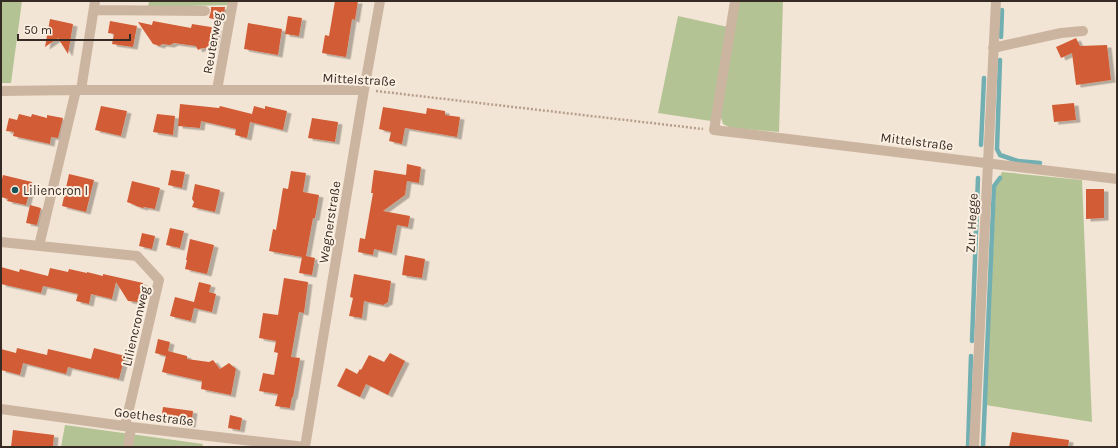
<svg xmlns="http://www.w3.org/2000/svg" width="1118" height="448" font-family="Karla,sans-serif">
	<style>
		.green { fill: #b3c394 }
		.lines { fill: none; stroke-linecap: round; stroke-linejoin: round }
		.stream { stroke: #72afb2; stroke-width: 4.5 }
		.building { fill: #d25c34; filter: url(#shadow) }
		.path { stroke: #b79e8b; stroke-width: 2.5; stroke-dasharray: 2 2; stroke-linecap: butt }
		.minor { stroke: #ccb5a0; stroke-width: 10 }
		.poi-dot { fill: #16545a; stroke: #fbefe1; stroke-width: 1.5 }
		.labels { text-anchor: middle; stroke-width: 4; stroke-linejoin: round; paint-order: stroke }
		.street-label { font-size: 13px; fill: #352a24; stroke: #fbefe1 }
		.poi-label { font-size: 13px; fill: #352a24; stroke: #fbefe1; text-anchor: start }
	</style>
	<defs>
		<filter id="shadow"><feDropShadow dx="4.5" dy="2.5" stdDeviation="0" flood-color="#0004"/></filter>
	</defs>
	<rect width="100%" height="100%" fill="#f3e5d5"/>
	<path class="green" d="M1 1H22L11 83H1Z
		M149 1H231L230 5 148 7Z
		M739 1H783L779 132 731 128 723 124 720 114Z
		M678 16 728 27 711 121 658 113Z
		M1002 172 1082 180 1092 422 986 405 996 186Z
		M65 425 203 444 202 447H61Z"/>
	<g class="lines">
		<path class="stream" d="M1001 37 1002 10
			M1000 60 997 149 1000 155 1018 161 1040 163
			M981 145 984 78
			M972 341 978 178
			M968 447 971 356
			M983 447 994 186 1000 178"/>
	</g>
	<path class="building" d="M335 1H358L355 20 352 19 346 57 322 53 325 35 329 36Z
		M211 7H225L223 21 209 18 211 11Z
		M288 16 302 18 299 36 285 34Z
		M50 19 73 24 68 54 58 38 45 47Z
		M110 21 137 26 133 47 112 44 114 34 108 33Z
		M153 21 191 28 192 24 217 28 213 49 202 48 198 50 196 46 174 43 170 45 162 44 160 46 153 44 138 22 152 25Z
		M248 23 282 29 278 55 244 49Z
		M1076 38 1080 46 1107 45 1111 80 1076 85 1072 53 1061 58 1056 47Z
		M1074 103 1076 120 1054 122 1052 105Z
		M180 104 219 108 220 106 252 114 251 118 254 106 265 109V106L287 111 283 130 250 122 247 138 235 135 236 129 201 121 200 128 178 126Z
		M101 106 127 111 121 136 95 130Z
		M383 107 426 114 427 108 445 111V115L460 117 457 137 405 128 402 144 389 141 391 132 379 129Z
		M19 114 31 117 32 114 47 118V115L63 118 58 138 51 137 50 144 13 136 14 132 6 131 9 118 17 120Z
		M157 114 175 116 173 135 153 132Z
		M312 118 338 122 335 142 308 138Z
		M407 164 421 167 419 183 407 181 405 195 383 211 410 216 408 227 397 225 392 253 374 249 373 255 358 252 360 238 365 239 373 193H371L374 170 406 175Z
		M171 170 185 172 182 188 168 185Z
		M291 171 306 173 303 192 319 195 315 218H313L306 256 315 258 312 275 299 273 302 257 269 251 273 229 276 230 283 188 288 189Z
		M69 174 94 180 86 212 62 206Z
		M3 175 32 182 26 205 7 201 8 199 1 197V183Z
		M132 181 160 188 155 209 144 207 143 208 136 206 135 205 127 202Z
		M195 184 220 190 215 212 192 207 194 202 192 199Z
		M1086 189H1104V218L1086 219Z
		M30 205 41 208 37 225 26 223Z
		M170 228 184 231 180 248 166 245Z
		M142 233 155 236 152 249 139 246Z
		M190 239 214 245 207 274 185 269 187 260H186Z
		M405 255 425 259 422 278 402 275Z
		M1 267 19 272 20 269 48 276 50 268 68 272 69 269 87 273V272L103 276V274L143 283 138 302 128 301 116 282 112 299 91 294 89 304 76 301 78 294 53 288 43 286 41 293 1 284Z
		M354 274 391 281 388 302 383 305 364 301 362 318 349 316 353 298 350 297Z
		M284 278 308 282 304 313 299 312 291 357 300 358 293 397H292L290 408 275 406 278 394 259 391 263 373 274 375 278 353 274 352 276 341 259 338 263 313 278 315Z
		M199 282 211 285 209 292 216 294 212 312 194 308 191 321 170 316 175 297 194 302Z
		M158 339 170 342 168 351 187 356V359L209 362 213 360 220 369 229 363 236 369 231 395 201 389 202 381 162 372 166 356 155 353Z
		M17 348 47 355 48 349 91 359 94 348 125 356 119 379 68 367 66 374 23 363 20 375 1 370V349L16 353Z
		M390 353 405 361 388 395 366 384 360 397 337 386 346 368 357 374 360 369 361 370 369 355 384 362Z
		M163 407 193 411 191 425 161 420Z
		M230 415 242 418 240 430 228 428Z
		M13 430 54 435 53 447H11Z
		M1012 432 1069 440 1068 447H1009Z"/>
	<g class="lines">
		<path class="path" d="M376 91 703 129"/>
		<path class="minor" d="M735 1 714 130 1117 179
			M94 10 205 11
			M993 48 1061 33 1083 31
			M81 90 95 1
			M217 90 233 1
			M1 91 76 90H364
			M1 242 137 256 159 280 125 426
			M39 246 76 90
			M1 409 131 427 305 447
			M128 447 131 427
			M305 447 364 90 380 1
			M974 447 996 1"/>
	</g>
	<circle class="poi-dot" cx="15" cy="190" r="4"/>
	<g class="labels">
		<g class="street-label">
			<text transform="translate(212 43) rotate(-80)" y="5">Reuterweg</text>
			<text transform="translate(359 79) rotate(3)" y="5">Mittelstraße</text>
			<text transform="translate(917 141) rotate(7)" y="5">Mittelstraße</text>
			<text transform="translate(329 222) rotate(-81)" y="5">Wagnerstraße</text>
			<text transform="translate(971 223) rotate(-87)" y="5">Zur Hegge</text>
			<text transform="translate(135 326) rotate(-77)" y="5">Liliencronweg</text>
			<text transform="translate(154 416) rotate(7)" y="5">Goethestraße</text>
		</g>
		<g class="poi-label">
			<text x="23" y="195">Liliencron I</text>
		</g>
	</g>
	<rect width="1118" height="448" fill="none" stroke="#352a24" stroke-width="4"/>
	<path d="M18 34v6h112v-6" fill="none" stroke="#352a24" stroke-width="2"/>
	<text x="24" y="34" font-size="12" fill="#352a24" stroke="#fbefe1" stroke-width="3" paint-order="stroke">50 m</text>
</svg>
